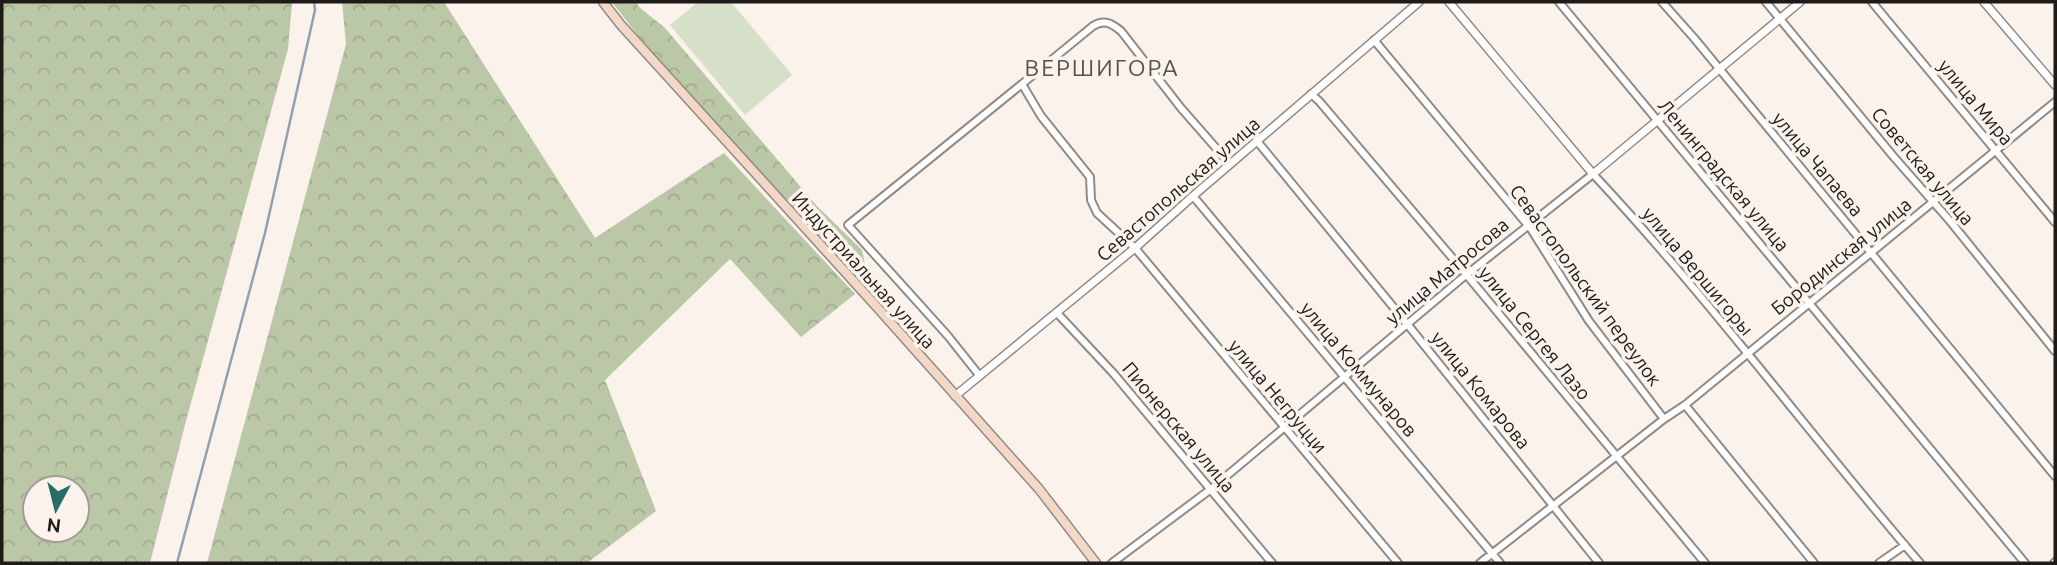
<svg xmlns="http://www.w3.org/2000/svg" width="2057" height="565" font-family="Ubuntu,sans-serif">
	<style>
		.forest { fill: url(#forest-crowns); fill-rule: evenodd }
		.green { fill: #d6dfc7 }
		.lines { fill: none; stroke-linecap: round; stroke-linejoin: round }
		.stream { stroke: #92a0b3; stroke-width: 2.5 }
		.minor-casing { stroke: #928a85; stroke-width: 10 }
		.tertiary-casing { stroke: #928a85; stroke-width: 10 }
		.secondary-casing { stroke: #928a85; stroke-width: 11 }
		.minor { stroke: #fff; stroke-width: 6 }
		.tertiary { stroke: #fff; stroke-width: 7 }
		.secondary { stroke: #f3d8c8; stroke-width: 8 }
		.labels { text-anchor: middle; stroke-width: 7; stroke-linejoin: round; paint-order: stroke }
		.street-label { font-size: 19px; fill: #1f1b19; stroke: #fbf2ec }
		.quarter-label { font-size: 23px; letter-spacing: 2px; fill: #58504b; stroke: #fbf2ec }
	</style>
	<defs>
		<pattern id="forest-crowns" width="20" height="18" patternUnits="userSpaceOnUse" patternTransform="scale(1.75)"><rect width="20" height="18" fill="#bbc8a8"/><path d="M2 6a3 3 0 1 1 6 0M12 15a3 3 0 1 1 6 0" fill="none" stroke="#a0ab90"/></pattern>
	</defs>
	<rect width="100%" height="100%" fill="#fbf2ec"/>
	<path class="forest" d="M2 2H292L288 49 186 421 150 563H2ZM35 488H77V530H35Z
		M342 2H444L595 238 724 153 855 294 801 337 730 259 605 380 656 511 587 563H207L346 44Z
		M612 2H636L639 7 665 28 817 206 862 250 865 264 862 270 858 273 837 258 783 196 705 113 639 37Z"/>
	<path class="green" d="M698 2H731L792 75 745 115 670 25Z"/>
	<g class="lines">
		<path class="stream" d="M177 563 265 233 315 10 314 2"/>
		<g class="minor-casing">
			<path id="minor" d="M1559 2 2025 563
				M1662 2 1694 38 2055 476
				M1766 2 1893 156 1950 221 2055 351
				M1872 2 2055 222
				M1374 40 1531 229 1589 321 1664 419
				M1311 94 1319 101 1466 274 1705 563
				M1257 141 1408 325 1599 563
				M1230 164 1181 108 1121 31C1111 23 1104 19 1093 26L1022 84 1041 116 1090 177 1091 200 1097 213 1135 248 1398 563
				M1193 196 1500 563
				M1057 313 1114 374 1272 563
				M979 375 948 336 848 225 1022 84
				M1685 405 1814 563
				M1112 563 1211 489 1461 279 1593 174C1709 298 1810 435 1920 563
				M1480 563 1664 419 1685 405 2055 102
				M1879 563 1905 545
				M2054 563 2055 562"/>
		</g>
		<g class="tertiary-casing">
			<path id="tertiary" d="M1449 2 1593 174 1800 2
				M1984 2 2055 85
				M955 396 1135 248 1193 196 1419 2"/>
		</g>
		<g class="secondary-casing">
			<path id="secondary" d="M603 2 621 25 876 306 1039 489 1096 563"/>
		</g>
		<use href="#minor" class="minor"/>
		<use href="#tertiary" class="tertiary"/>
		<use href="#secondary" class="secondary"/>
	</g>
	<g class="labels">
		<g class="street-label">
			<text transform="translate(1976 102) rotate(50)" y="7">улица Мира</text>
			<text transform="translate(1818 164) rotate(50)" y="7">улица Чапаева</text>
			<text transform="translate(1923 166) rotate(50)" y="7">Советская улица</text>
			<text transform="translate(1724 175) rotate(50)" y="7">Ленинградская улица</text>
			<text transform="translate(1178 189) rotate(-41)" y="7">Севастопольская улица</text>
			<text transform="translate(1841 256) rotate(-39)" y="7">Бородинская улица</text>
			<text transform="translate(864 270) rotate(48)" y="7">Индустриальная улица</text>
			<text transform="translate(1447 271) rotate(-40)" y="7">улица Матросова</text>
			<text transform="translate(1698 271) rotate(50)" y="7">улица Вершигоры</text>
			<text transform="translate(1586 285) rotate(54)" y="7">Севастопольский переулок</text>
			<text transform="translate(1535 333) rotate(51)" y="7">улица Сергея Лазо</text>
			<text transform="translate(1359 369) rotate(50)" y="7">улица Коммунаров</text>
			<text transform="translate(1481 390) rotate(51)" y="7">улица Комарова</text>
			<text transform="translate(1278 396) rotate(50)" y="7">улица Негруцци</text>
			<text transform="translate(1179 427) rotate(50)" y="7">Пионерская улица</text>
		</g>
		<g class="quarter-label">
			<text x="1102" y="76">ВЕРШИГОРА</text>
		</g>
	</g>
	<rect width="2057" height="565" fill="none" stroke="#1f1b19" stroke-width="7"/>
	<g transform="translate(56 509) rotate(187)"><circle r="33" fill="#fbf2ec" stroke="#a39c98" stroke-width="2"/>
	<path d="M0-5L12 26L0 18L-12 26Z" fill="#256e66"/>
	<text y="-10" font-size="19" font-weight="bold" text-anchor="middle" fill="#1f1b19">N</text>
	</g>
</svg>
